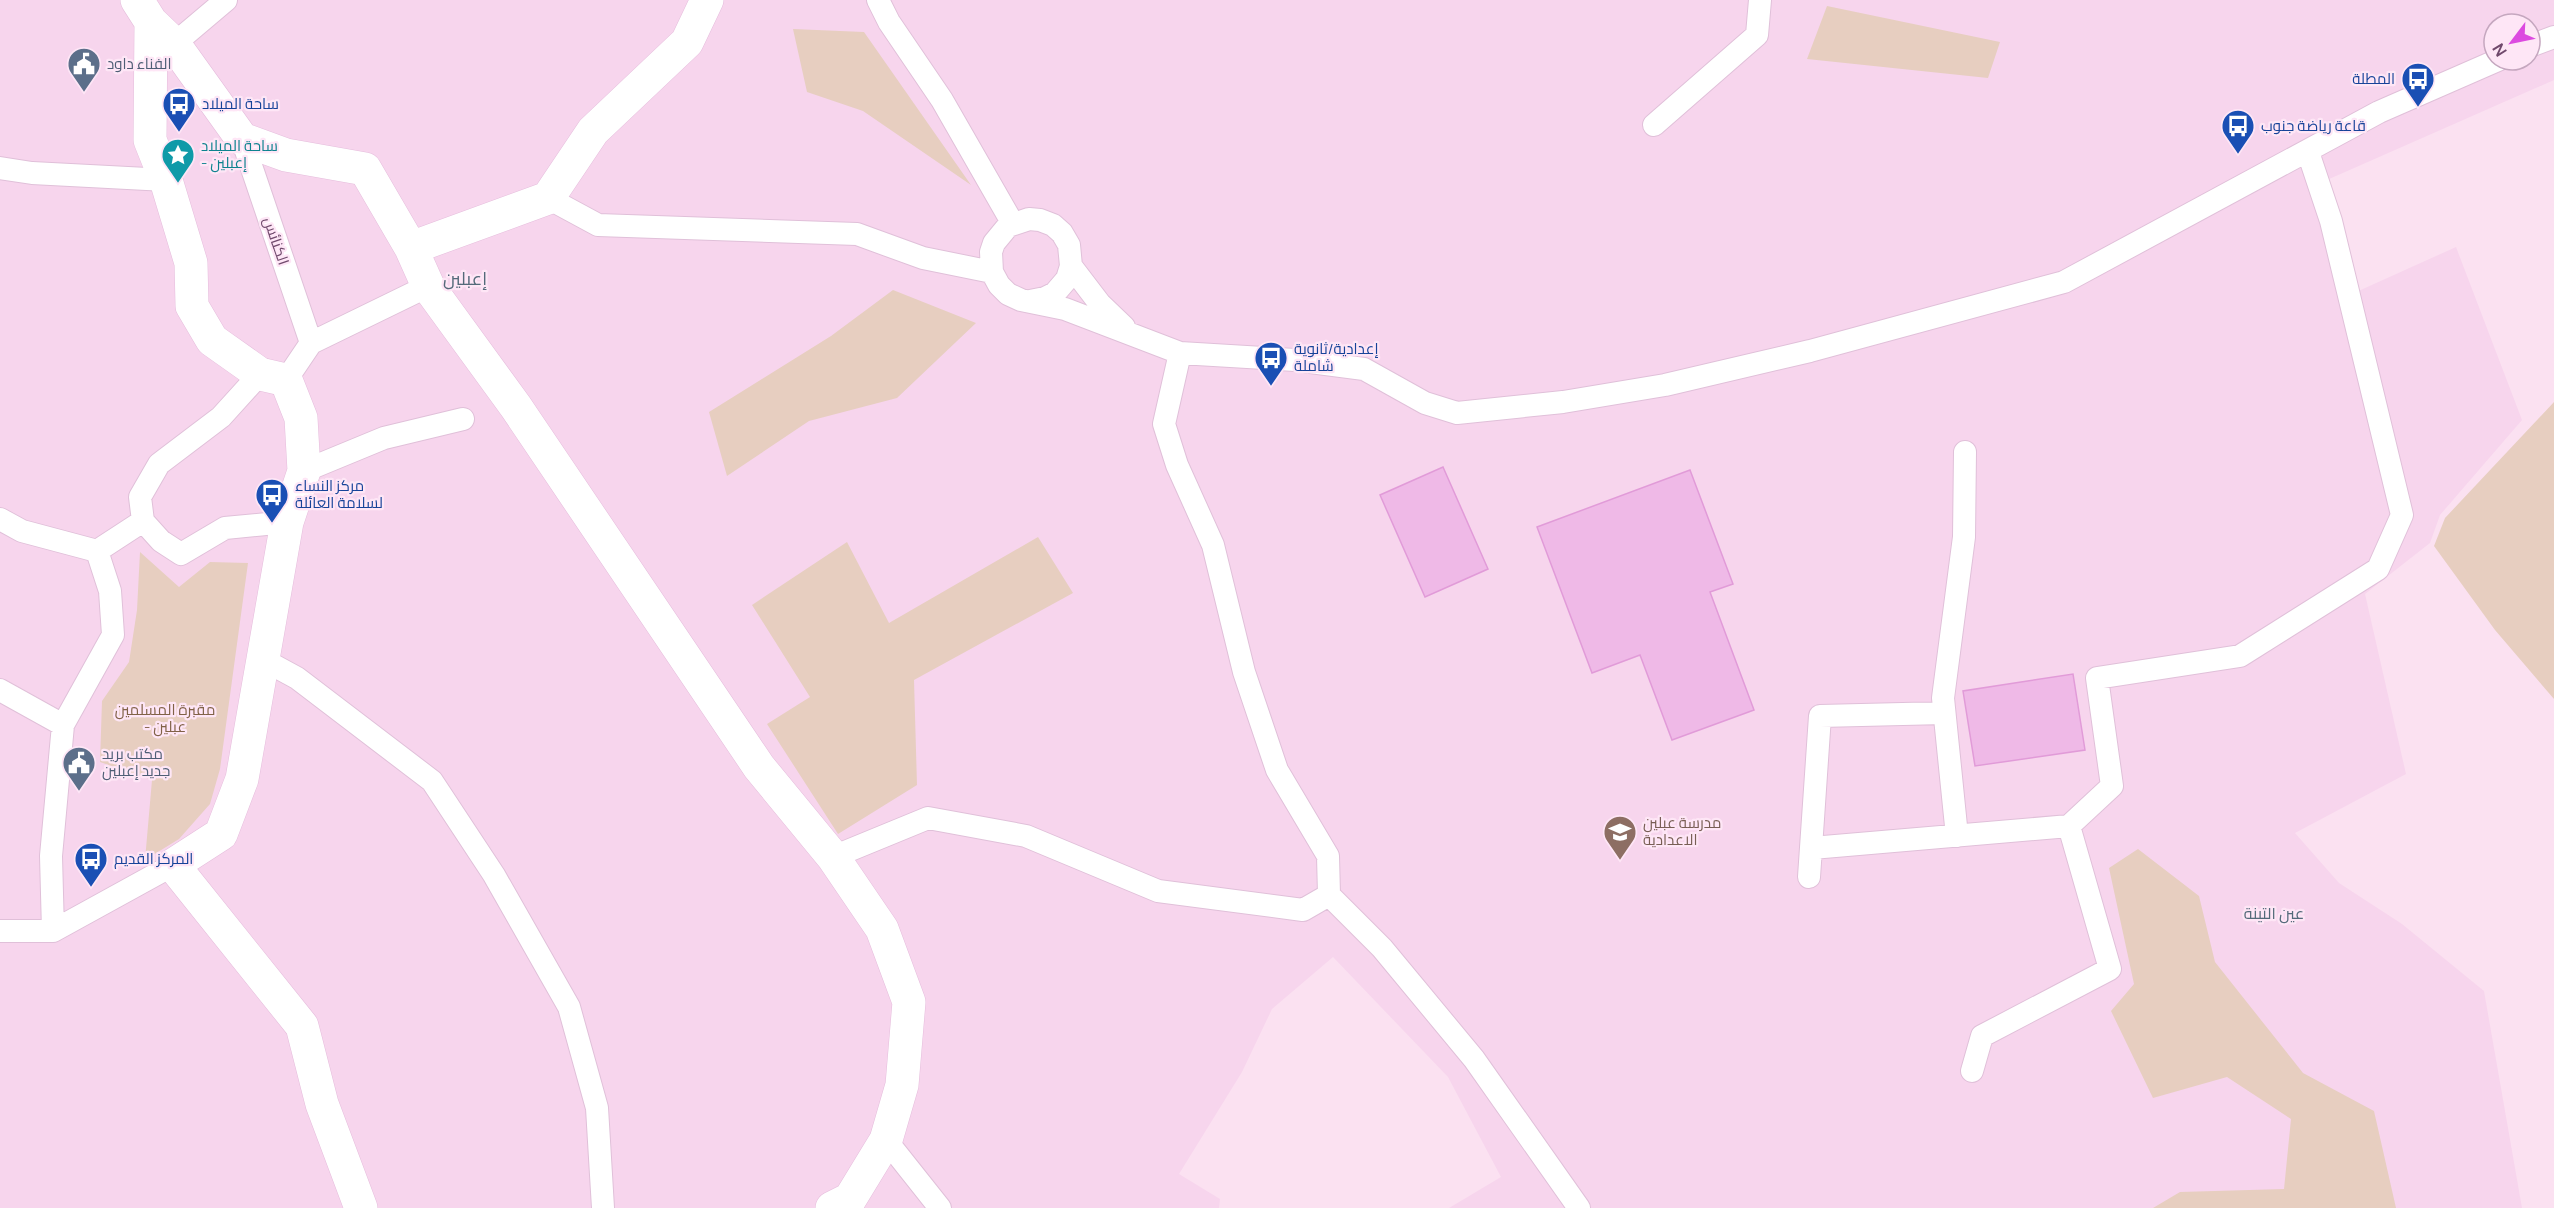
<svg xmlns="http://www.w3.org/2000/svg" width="2554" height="1208" font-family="Manrope,Cairo,sans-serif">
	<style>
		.residential { fill: #f7d5ed; fill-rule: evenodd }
		.green { fill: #e7cec0 }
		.building { fill: #efb9e7; stroke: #e19bd8; stroke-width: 1.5 }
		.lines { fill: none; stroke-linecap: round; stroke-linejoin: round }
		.street-casing { stroke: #e0c0d9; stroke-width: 24 }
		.secondary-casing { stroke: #e5bddc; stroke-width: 34 }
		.street { stroke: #fff; stroke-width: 22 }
		.secondary { stroke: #fff; stroke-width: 33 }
		.labels { text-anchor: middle; stroke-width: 4.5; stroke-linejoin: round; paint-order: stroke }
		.service-label { font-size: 15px; fill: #4e5e75; stroke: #fee6f6; text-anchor: start }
		.transit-label { font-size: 15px; fill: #164399; stroke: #fee6f6; text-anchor: start }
		.culture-label { font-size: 15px; fill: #0d838f; stroke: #fee6f6; text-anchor: start }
		.street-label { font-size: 15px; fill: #70496c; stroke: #fee6f6 }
		.park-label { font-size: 15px; fill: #816247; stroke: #fee6f6 }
		.education-label { font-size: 15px; fill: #785e54; stroke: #fee6f6; text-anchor: start }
		.neighbourhood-label { font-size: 16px; fill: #546a7a; stroke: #fee6f6 }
		.quarter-label { font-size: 18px; fill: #546a7a; stroke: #fee6f6 }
	</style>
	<rect width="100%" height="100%" fill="#fbe1f1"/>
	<path class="residential" d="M0 0H2554V80L2311 187 2354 293 2456 247 2522 420 2440 515 2430 543 2365 594 2406 774 2295 833 2339 883 2402 924 2484 991 2522 1208H1449L1501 1177 1448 1077 1333 957 1272 1009 1242 1072 1179 1174 1220 1199 1219 1208H0ZM2494 24H2530V60H2494Z"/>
	<path class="green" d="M1827 6 2000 42 1988 78 1807 59Z
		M793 29 864 32 971 185 863 111 807 92Z
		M893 290 976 323 897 398 809 421 727 476 709 412 831 336Z
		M2554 402V699L2495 630 2434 546 2445 518Z
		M1038 537 1073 593 914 680 917 785 838 834 767 724 810 697 752 605 847 542 889 623Z
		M140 552 179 587 210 562 248 563 220 769 210 804 179 839 145 860 152 780 100 762 102 701 129 662 137 610Z
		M2138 849 2199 896 2215 962 2303 1073 2374 1111 2396 1208H2153L2180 1192 2284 1189 2291 1119 2227 1077 2153 1098 2111 1011 2134 984 2109 868Z"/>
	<path class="building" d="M1443 467 1488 569 1425 597 1380 495Z
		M1690 470 1733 584 1710 592 1754 710 1672 740 1640 655 1592 673 1537 527Z
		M2073 674 2085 750 1975 766 1963 691Z"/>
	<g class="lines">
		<g class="street-casing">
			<path id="street" d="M878 0 889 22 942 100 1013 224
				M174 44 226 0
				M2530 46 2554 37
				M1654 125 1757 35 1760 0
				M242 139 311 343
				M0 168 32 173 166 180
				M548 198 598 225 857 234 923 258 992 272
				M1071 266 1100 304 1124 327
				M1030 301 1045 298 1055 293 1067 279 1071 266 1069 245 1062 233 1053 225 1040 220 1029 219 1008 226 994 243 991 252 992 272 999 285 1008 294 1021 300 1065 309 1180 353 1295 360 1364 369 1425 403 1457 413 1563 402 1665 385 1810 351 2064 282 2379 112 2498 60
				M286 380 311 343 428 286
				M304 471 384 438 463 419
				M0 519 22 531 97 551 143 521 140 497 159 464 221 417 260 374
				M143 521 161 541 181 554 225 528 287 522
				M262 659 297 678 432 781 494 875 569 1007 597 1108 603 1208
				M0 690 63 725
				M1957 836 1943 698 1964 537 1965 452
				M1812 848 2069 826
				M833 857 928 818 1026 836 1158 891 1303 910 1329 895 1328 856 1277 770 1244 672 1213 545 1177 465 1164 424 1180 353
				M1809 877 1820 716 1944 713
				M1329 895 1382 948 1474 1059 1579 1208
				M0 931H53L173 865
				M53 931 51 856 63 725 113 635 110 591 97 551
				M1972 1071 1982 1036 2110 969 2069 826 2112 786 2097 678 2240 656 2378 569 2402 515 2331 221 2308 152
				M886 1140 940 1208"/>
		</g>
		<g class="secondary-casing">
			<path id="secondary" d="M137 0 151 22 150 140 166 180 191 263 192 306 212 340 260 374 286 380 301 418 304 471 287 522 242 779 221 834 173 865 302 1026 322 1104 361 1208
				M151 22 174 44 242 139 286 155 365 169 411 248 428 286 516 407 759 767 833 857 882 929 909 1002 902 1085 886 1140 850 1199 832 1208
				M411 248 548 198 593 131 687 42 707 0"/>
		</g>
		<use href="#street" class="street"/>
		<use href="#secondary" class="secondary"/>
	</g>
	<defs>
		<g id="civic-pin" transform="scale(1.725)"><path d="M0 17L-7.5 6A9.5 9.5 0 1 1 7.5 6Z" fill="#5c6f8a" stroke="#fee6f6"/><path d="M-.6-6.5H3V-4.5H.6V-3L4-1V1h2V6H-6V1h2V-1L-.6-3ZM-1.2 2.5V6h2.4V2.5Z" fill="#fff"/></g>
		<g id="bus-pin" transform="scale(1.725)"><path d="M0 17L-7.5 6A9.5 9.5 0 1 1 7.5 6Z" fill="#1a4fb4" stroke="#fee6f6"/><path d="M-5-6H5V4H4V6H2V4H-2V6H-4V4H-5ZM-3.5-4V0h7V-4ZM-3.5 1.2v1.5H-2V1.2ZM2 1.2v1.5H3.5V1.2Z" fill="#fff"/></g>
		<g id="sight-pin" transform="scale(1.725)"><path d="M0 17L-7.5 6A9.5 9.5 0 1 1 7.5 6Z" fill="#0f9aa8" stroke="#fee6f6"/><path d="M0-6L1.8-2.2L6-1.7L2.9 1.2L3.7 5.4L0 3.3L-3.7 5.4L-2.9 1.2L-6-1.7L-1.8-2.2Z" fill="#fff"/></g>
		<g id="school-pin" transform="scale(1.725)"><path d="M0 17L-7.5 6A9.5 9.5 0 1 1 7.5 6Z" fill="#8d6e63" stroke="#fee6f6"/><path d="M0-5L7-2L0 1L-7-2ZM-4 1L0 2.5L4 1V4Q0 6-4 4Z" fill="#fff"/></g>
	</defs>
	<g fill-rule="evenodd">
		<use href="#civic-pin" x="84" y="64"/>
		<use href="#bus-pin" x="2418" y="79"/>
		<use href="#bus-pin" x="179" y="104"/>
		<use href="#bus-pin" x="2238" y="126"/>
		<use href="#sight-pin" x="178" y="155"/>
		<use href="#bus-pin" x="1271" y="358"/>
		<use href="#bus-pin" x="272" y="495"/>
		<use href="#civic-pin" x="79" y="763"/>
		<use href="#school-pin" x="1620" y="832"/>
		<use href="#bus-pin" x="91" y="859"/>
	</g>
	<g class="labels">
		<g class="service-label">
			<text x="107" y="69">الفناء داود</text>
			<text x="102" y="759">مكتب بريد<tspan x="102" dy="17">جديد إعبلين</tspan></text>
		</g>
		<g class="transit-label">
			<text x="2395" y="84" text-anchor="end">المطلة</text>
			<text x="202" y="109">ساحة الميلاد</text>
			<text x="2261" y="131">قاعة رياضة جنوب</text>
			<text x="1294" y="354">إعدادية/ثانوية<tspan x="1294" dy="17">شاملة</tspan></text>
			<text x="295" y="491">مركز النساء<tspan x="295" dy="17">لسلامة العائلة</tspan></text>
			<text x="114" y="864">المركز القديم</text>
		</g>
		<g class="culture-label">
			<text x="201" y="151">ساحة الميلاد<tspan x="201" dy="17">- إعبلين</tspan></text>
		</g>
		<g class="street-label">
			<text transform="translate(276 241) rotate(71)" y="5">الكنائس</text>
		</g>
		<g class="park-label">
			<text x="165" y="715">مقبرة المسلمين<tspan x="165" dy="17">- عبلين</tspan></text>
		</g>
		<g class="education-label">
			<text x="1643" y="828">مدرسة عبلين<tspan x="1643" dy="17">الاعدادية</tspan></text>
		</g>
		<g class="neighbourhood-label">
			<text x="2274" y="919">عين التينة</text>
		</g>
		<g class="quarter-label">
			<text x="465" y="285">إعبلين</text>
		</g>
	</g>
	<g transform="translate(2512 42) rotate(238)"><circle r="28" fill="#fee6f6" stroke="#c5a7bf" stroke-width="1.5"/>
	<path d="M0-4.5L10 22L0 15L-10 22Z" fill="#dc4ae0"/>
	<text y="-9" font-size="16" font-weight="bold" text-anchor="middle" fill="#70496c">N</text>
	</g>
</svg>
